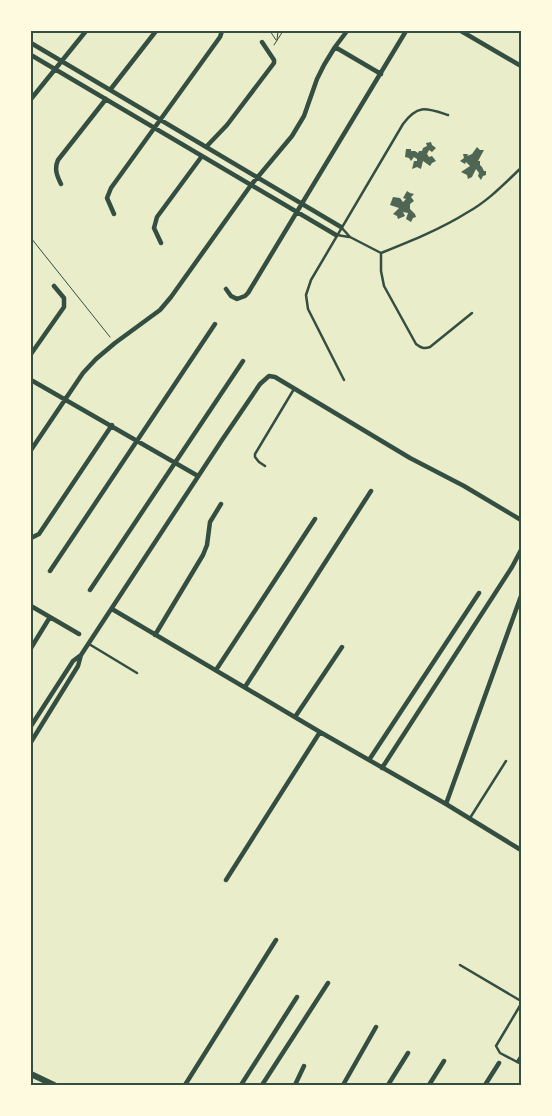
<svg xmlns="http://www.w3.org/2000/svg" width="552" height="1116" font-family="'Alegreya Sans',sans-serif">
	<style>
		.building { fill: #4f6655 }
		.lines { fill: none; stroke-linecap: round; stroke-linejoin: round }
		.path { stroke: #344e41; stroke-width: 1 }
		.service { stroke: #344e41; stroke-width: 2.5 }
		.minor { stroke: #344e41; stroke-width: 4.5 }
		.secondary { stroke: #344e41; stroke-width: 6 }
		.neatline { fill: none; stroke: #344e41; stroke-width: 2 }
	</style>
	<rect width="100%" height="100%" fill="#e9edc9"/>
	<path class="building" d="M431 142 432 145 436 148 432 152 429 150 427 154 429 157 432 156 436 161 432 163 430 166 423 161 421 169 417 167 412 169 414 161H417V159L414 157 411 161 409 158 405 157 406 149H411V151H415L418 153 419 151H422L423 148 427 146 426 143Z
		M477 147 480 150H484L478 161H480V165L482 167 484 171H486V175L483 176 481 180 478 176 479 173 476 169 472 177 468 179 467 175 461 172 470 166 466 162 465 164 460 161 464 158 463 154H468L467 156 472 154Z
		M407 191 410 193 414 194 411 197 414 201 410 204V209L415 214 416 217 413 218 411 222 406 219 408 213 403 212 405 216 398 219 397 216 393 214 399 208 390 205 393 197 400 198 403 202 406 199 403 198Z"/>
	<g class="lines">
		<path class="path" d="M270 31 276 40
			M277 40 278 31
			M274 45 283 31
			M31 238 110 337"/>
		<path class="service" d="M341 227 350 237 381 253C411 241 441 229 468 212 488 201 504 184 521 168
			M337 235 349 237
			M381 253V271L384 286 416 344C421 348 424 349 430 347L472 313
			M344 380 308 309 306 295 311 280 403 124C418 104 426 108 448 115
			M265 466 259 462 255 457V454L294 389
			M89 644 137 673
			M470 818 506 761
			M460 965 521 1001
			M521 1004 496 1046 500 1053 521 1064
			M517 1062 521 1055"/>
		<path class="minor" d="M461 31 521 66
			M31 43 341 227
			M335 47 381 74
			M31 55 336 235
			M110 90 156 31
			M31 99 86 31
			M206 147 227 125 274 63V60L262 42
			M61 184C57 176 54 169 58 160L106 99
			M114 214 107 198 111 188 220 37 222 31
			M161 243 154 228 157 217 202 156
			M226 289 231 296 237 299 245 296 248 293 406 31
			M31 354 64 307V298L54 286
			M31 380 198 476
			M31 450 83 373 96 359 115 343 160 310 171 297 251 185 292 136 304 116 317 79 324 65 335 47 347 31
			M31 538 39 534 43 528 112 425
			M50 571 215 324
			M90 590 243 361
			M31 606 79 634
			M112 609 320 732 446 804 521 850
			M155 635 203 555 207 545 210 522 221 504
			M31 648 50 617
			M216 670 315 519
			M245 687 371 491
			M295 717 342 647
			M31 726 73 661 81 655
			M31 742 78 666 81 655 222 440 260 384 269 376 275 377 410 458 464 486 521 520
			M369 760 479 593
			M382 768 512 567 521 550
			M446 804 521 596
			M226 880 320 732
			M185 1085 276 940
			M241 1085 297 997
			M262 1085 328 983
			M295 1085 304 1066
			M343 1085 376 1027
			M388 1085 408 1053
			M429 1085 444 1061
			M485 1085 499 1063"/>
		<path class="secondary" d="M31 1074 54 1085"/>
	</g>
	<rect width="552" height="1116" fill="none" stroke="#fefae0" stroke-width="65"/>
	<rect x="32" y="32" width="488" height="1052" class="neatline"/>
</svg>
